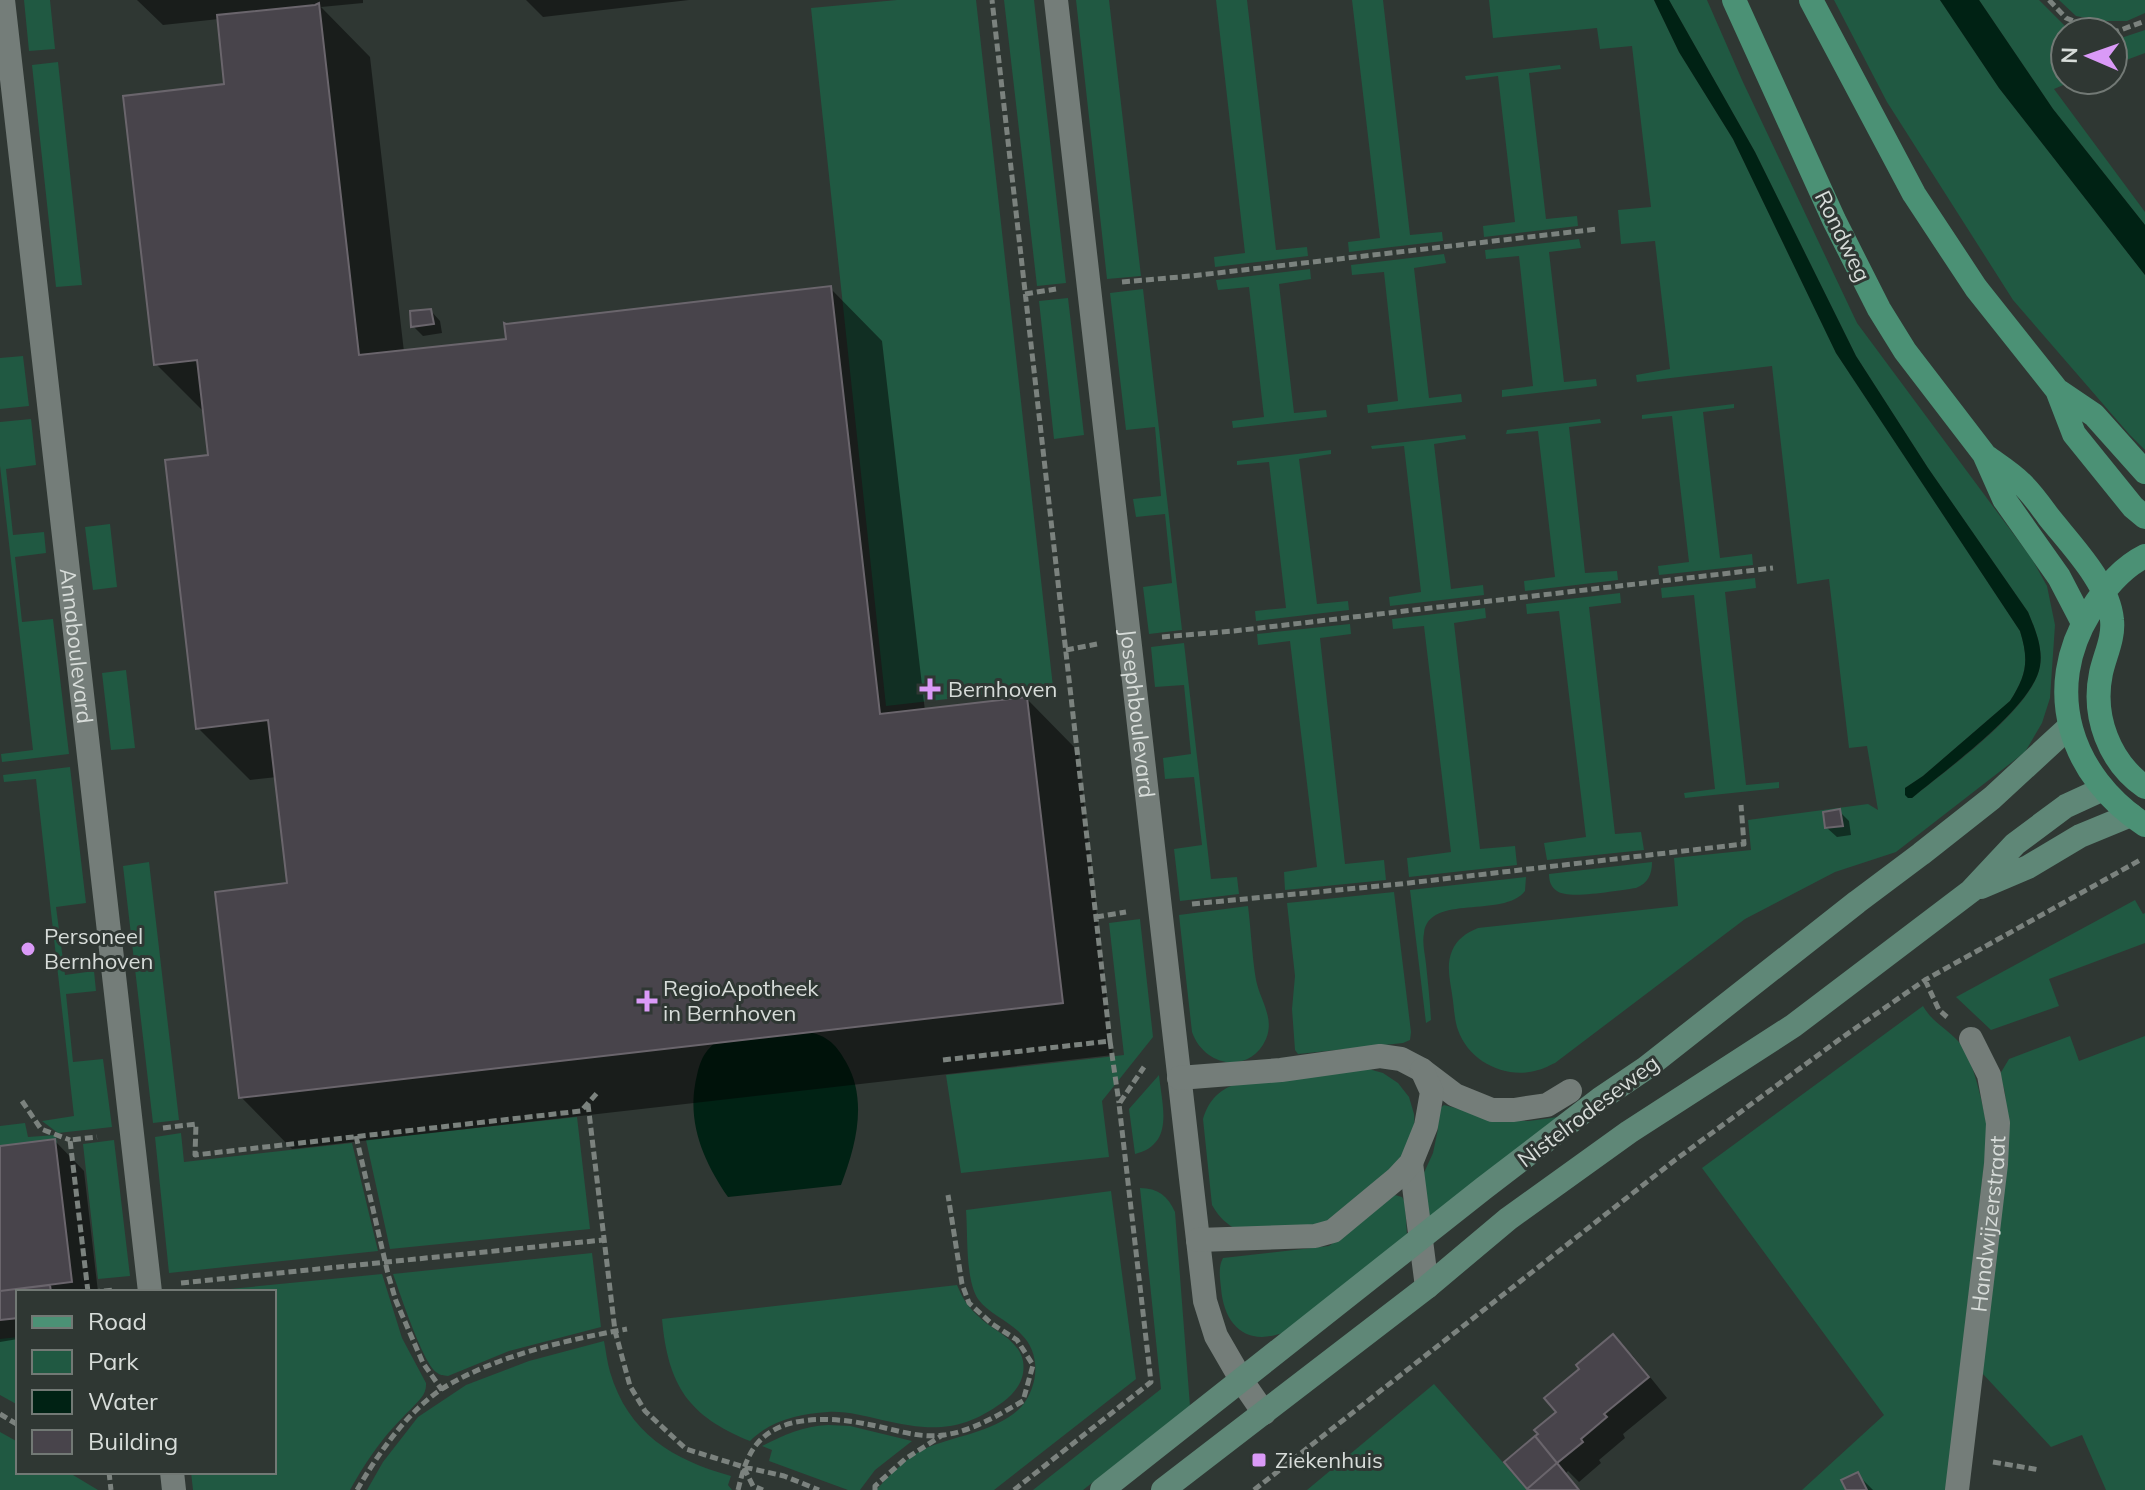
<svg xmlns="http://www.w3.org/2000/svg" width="2145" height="1490" font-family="Mulish,sans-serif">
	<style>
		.green { fill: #205942 }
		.water { fill: #002214 }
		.shadow { fill: #0007 }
		.building { fill: #48444b; stroke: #6a656c; stroke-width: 2 }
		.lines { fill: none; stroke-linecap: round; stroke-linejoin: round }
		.path { stroke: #7b827e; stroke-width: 5; stroke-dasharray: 8 4; stroke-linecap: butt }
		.street { stroke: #747d79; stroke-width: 24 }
		.secondary { stroke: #5f8777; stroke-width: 24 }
		.primary { stroke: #4b9175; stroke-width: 24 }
		.poi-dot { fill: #da9af7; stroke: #2f3733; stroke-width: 3 }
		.labels { text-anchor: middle; stroke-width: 6; stroke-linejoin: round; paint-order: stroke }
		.street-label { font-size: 22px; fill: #d7dcd9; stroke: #2f3733 }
		.poi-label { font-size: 22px; fill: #d7dcd9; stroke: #2f3733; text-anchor: start }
	</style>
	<rect width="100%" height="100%" fill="#2f3733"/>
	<path class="green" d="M24 0H50L55 49 29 51Z
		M897 0H976L1053 687 886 706 811 8Z
		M1004 0H1034L1066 283 1037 286Z
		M1076 0H1109L1141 276 1107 279Z
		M1216 0H1247L1276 250 1307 247 1308 256 1215 267 1214 257 1245 253Z
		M1352 0H1383L1410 235 1442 232 1443 241 1349 252 1348 242 1380 238Z
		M1489 0H1654L1679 52 1733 139 1836 353 2020 631C2029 660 2027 675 2010 701L1923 776 1905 788 1912 798C1946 770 2033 709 2040 666 2043 647 2035 629 2028 612L1928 468 1856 356 1755 152 1669 0H1707L1742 80 1857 323 2032 559 2047 586 2055 625 2050 698 2042 723 2025 752 1896 852 1835 872 1745 919 1555 1063C1550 1065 1544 1069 1538 1070 1507 1080 1469 1062 1458 1030 1454 1019 1454 1005 1452 994 1450 980 1446 965 1452 951 1457 939 1466 933 1478 928L1678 906 1674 858 1751 850 1748 820 1868 804 1878 810 1867 746 1849 748 1829 579 1797 584 1772 366 1637 382 1636 375 1670 369 1655 241 1621 244 1618 210 1651 207 1632 46 1600 49 1597 28 1493 38Z
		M1834 0H1940L1999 88 2145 275V450L2129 434 2013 300 1887 102Z
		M1979 0H2039L2065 26 2082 32H2065V80H2075L2054 89 2145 212V225L2053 109Z
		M2059 0H2145V13L2127 21H2102L2076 16Z
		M2145 30V53L2113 65V38H2121Z
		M58 62 82 285 56 287 32 65Z
		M1560 65 1561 69 1529 73 1546 219 1577 216 1578 226 1484 237 1483 226 1515 222 1498 76 1466 80 1465 76Z
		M1579 239 1581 248 1549 252 1564 382 1596 379 1597 386 1502 397V390L1533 386 1519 256 1486 259 1485 250Z
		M1444 254 1446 263 1414 268 1429 398 1461 394 1462 402 1368 413 1367 405 1398 401 1384 272 1352 275 1351 265Z
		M1310 269 1311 279 1279 284 1294 413 1326 410 1327 417 1233 428 1232 421 1264 417 1249 287 1218 290 1216 280Z
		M1143 289 1182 630 1149 634 1143 587 1172 583 1165 514 1136 517 1133 499 1161 496 1155 427 1126 430 1110 293Z
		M1068 298 1084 435 1054 439 1039 301Z
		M23 356 29 406 0 409V358Z
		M1734 404V408L1703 412 1720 558 1752 554 1753 565 1659 575 1658 566 1689 562 1672 416 1642 419V415Z
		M31 419 36 465 6 469 13 535 44 532 46 553 15 557 22 622 53 619 69 754 2 762 1 754 33 750 0 466V422Z
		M1600 419 1601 423 1569 427 1585 573 1617 571 1618 580 1525 591 1524 581 1555 577 1538 431 1506 434 1507 430Z
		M1465 435 1466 439 1434 444 1451 589 1483 585 1484 595 1390 606 1389 597 1421 592 1404 446 1372 449 1371 446Z
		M1331 450V454L1299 459 1317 604 1348 601 1349 610 1256 621 1255 611 1286 608 1269 462 1237 465V461Z
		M110 524 117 587 93 590 85 527Z
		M1755 578 1756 588 1725 592 1746 785 1779 782V788L1685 798 1684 793 1715 789 1694 595 1662 598 1661 588Z
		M1620 593 1621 603 1589 607 1615 834 1641 832 1644 850 1547 860 1544 843 1586 837 1559 611 1527 614 1526 604Z
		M1485 608 1486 618 1454 623 1480 849 1515 846 1517 865 1409 877 1407 858 1451 852 1424 626 1393 629 1392 619Z
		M1350 624 1351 634 1320 638 1345 864 1384 860 1386 880 1285 890 1284 872 1317 867 1290 641 1258 645 1257 634Z
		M1184 643 1211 879 1237 877 1239 894 1180 901 1174 849 1202 845 1194 777 1165 779 1163 758 1191 754 1184 685 1155 687 1151 647Z
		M126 670 135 748 111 750 102 673Z
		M70 767 86 903 56 907 65 975 94 971 96 991 66 994 73 1062 103 1059 112 1127 58 1133 42 1121 74 1116 36 779 4 782 3 775Z
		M149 862 179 1120 153 1123 123 866Z
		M1652 862C1652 875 1648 883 1636 888 1620 890 1568 900 1557 891 1551 887 1549 881 1549 874Z
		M1526 877 1525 891C1503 919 1429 893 1424 933 1422 943 1425 954 1426 964 1428 983 1430 1002 1431 1020L1426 1023 1410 890Z
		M1394 892 1411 1032 1410 1040 1403 1043 1298 1054 1295 1050 1292 1009 1295 976 1287 903Z
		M2135 900 2143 914 2145 913V943L2049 979 2059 1006 1991 1030 1956 997Z
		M1248 906C1251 930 1252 956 1256 980 1260 1000 1275 1018 1266 1039 1250 1075 1204 1067 1192 1032L1179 915Z
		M1140 919 1153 1037 1102 1101 1109 1157 961 1173 946 1075 1124 1055 1109 923Z
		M1923 1006C1933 1023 1946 1028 1958 1041 1974 1058 1983 1107 1988 1130L1946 1490H1802L1884 1415 1702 1168Z
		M2070 1036 2079 1061 2145 1036V1490H2106L2082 1435 2051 1447 1982 1373 2007 1125 2005 1093 2000 1074 2009 1059Z
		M1365 1068 1383 1073 1398 1083 1409 1097 1414 1114 1415 1132 1398 1164 1326 1222 1316 1226 1239 1231C1226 1224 1219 1217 1212 1205L1203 1119C1209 1099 1220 1089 1239 1083Z
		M1159 1075C1162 1106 1175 1144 1135 1154L1129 1109Z
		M1444 1105 1506 1121H1529L1558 1117 1429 1218 1422 1177 1433 1153 1438 1129V1110Z
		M577 1117 590 1229 390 1249 366 1140Z
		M25 1123 28 1137 56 1135 57 1147 0 1153V1126Z
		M181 1133 184 1162 352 1143 378 1251 169 1273 155 1137Z
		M114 1140 130 1276 98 1279 83 1144Z
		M1140 1188C1158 1188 1168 1196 1175 1212L1190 1406 1083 1490H1033L1161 1389Z
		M1111 1191 1136 1379 994 1490H876C889 1476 905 1459 922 1450 952 1436 999 1432 1022 1406 1039 1385 1041 1353 1021 1334 1009 1321 989 1314 978 1299 965 1279 968 1234 966 1210Z
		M1395 1195 1402 1197 1405 1202 1407 1236 1285 1332C1247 1347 1224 1326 1221 1288 1220 1278 1218 1267 1223 1258L1329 1246Z
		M592 1253 601 1327 509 1351 448 1376C443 1375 441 1376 436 1372 422 1361 400 1293 393 1274Z
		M382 1274 402 1338 426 1383C427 1395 418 1401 411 1409 384 1435 368 1458 350 1490H193L191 1472H274V1292H199Z
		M957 1285C962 1297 967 1306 977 1315 991 1330 1019 1339 1023 1361 1026 1379 1016 1392 1003 1402 960 1433 931 1431 882 1420 864 1416 846 1411 828 1412 799 1414 771 1420 750 1441 688 1416 668 1385 662 1319Z
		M18 1337V1405L0 1395V1339Z
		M604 1341C606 1351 607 1362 610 1372 628 1433 673 1460 731 1476L728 1485 732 1490H367L383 1462 418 1417 466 1385 529 1361Z
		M1434 1384 1527 1490H1307Z
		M828 1425 850 1426 912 1441 875 1470 860 1490H848L769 1461 772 1450 762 1446C784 1435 803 1426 828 1425Z
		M0 1432 18 1442V1472H68L98 1490H0Z"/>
	<path class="water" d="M1654 0H1669L1755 152 1856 356 1928 468 2028 612C2035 629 2043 647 2040 666 2033 708 1945 770 1912 798H1908L1905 795V788L1923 776 2010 701C2027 675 2029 660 2020 631L1836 353 1733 139 1679 52Z
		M1940 0H1979L2053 109 2145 225V275L1999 88Z
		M802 1031C825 1034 835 1042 846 1062 868 1100 856 1146 841 1185L728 1197C705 1164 688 1126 695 1085 699 1065 701 1054 717 1041Z"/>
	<path class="shadow" d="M137 0H363V3L321 7 370 57 404 352 508 340 831 289 882 341 925 711 1027 699 1078 751 1113 1055 292 1149 241 1097 289 885 277 777 250 780 198 728 210 457 205 413 156 364 227 86 219 19 163 25Z
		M526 0H689L543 17Z
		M431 311 440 321 442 333 423 336 413 326Z
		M1839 811 1849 821 1851 835 1837 837 1827 828Z
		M55 1141 84 1171 98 1292H18V1339L0 1342V1148Z
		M1613 1337 1633 1356 1667 1398 1623 1434 1625 1438 1599 1460 1601 1463 1579 1482 1568 1471 1565 1474 1580 1490H1530L1535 1439 1558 1412 1582 1369Z
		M1857 1474 1873 1490H1848Z"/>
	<path class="building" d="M319 3 359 355 506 339 504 323 506 324 831 286 880 714 1027 697 1063 1003 239 1098 215 892 287 883 268 720 196 729 165 460 208 455 197 360 154 365 123 96 224 84 217 15 315 5Z
		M431 309 434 324 411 327 410 311Z
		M1840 809 1843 826 1825 828 1823 812Z
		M55 1139 72 1282 0 1291V1146Z
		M50 1285 51 1292H18V1318L0 1320V1291Z
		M1613 1334 1649 1377 1604 1414 1607 1417 1581 1439 1583 1442 1557 1463 1535 1436 1538 1434 1534 1430 1556 1412 1544 1398 1579 1369 1576 1365Z
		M1535 1436 1557 1463 1527 1489 1504 1462Z
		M1557 1463 1579 1490H1528L1527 1489Z
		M1858 1472 1867 1490H1846L1841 1480Z"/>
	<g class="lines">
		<path class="path" d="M2049 0 2066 18 2094 29 2118 31 2145 21
			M1122 282 1191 276 1598 229
			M1025 294 1056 289
			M1162 637 1234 631 1773 568
			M1066 650 1097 644
			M1192 904 1400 884 1744 844 1741 805
			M1096 917 1126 912
			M1925 980 1939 1010 1947 1017
			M1110 1041 1119 1103
			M943 1060 1110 1041 992 0
			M22 1101 41 1129 70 1140
			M588 1104 615 1331 630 1386 645 1411 686 1449 744 1467 784 1476 819 1490
			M163 1128 196 1124 195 1155 581 1111 598 1092
			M356 1136 388 1274 396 1301 423 1363 442 1390
			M181 1283 603 1240
			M88 1292 70 1140 97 1137
			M92 1292 115 1290
			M0 1414 18 1425
			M1993 1462 2040 1470
			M744 1468 753 1486 763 1490
			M109 1472 111 1490
			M357 1490C379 1452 411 1406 450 1384 503 1354 567 1340 627 1329
			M738 1490C742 1474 746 1458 756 1445 780 1414 832 1417 866 1424 891 1428 918 1439 944 1435 973 1431 998 1415 1023 1401L1033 1365 1017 1340 992 1324 969 1303 962 1284 948 1195
			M875 1490V1486L905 1459 941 1436
			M1014 1490 1151 1382 1119 1104 1144 1067
			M1254 1490 1675 1160 1840 1039 1925 980 2142 859"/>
		<g class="street">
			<path id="s1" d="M3 0 150 1292"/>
			<path id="s2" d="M1056 0 1205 1301 1216 1336 1242 1381 1264 1413"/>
			<path d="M1179 1078 1281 1070 1380 1056 1401 1059 1422 1070 1455 1095 1492 1110H1514L1547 1105 1570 1091"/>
			<path d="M1411 1163 1427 1287"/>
			<path d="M1198 1240 1315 1236 1333 1231 1397 1178 1411 1163 1426 1126 1432 1092 1422 1070"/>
			<path d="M172 1472 174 1490"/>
			<path id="s3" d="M1957 1490 1996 1164 1998 1123 1989 1075 1971 1039"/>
		</g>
		<path class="secondary" d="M1981 887 2028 867 2080 836 2131 815
			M1102 1490 1484 1188 1600 1099 1646 1068 1857 902 1921 854 1992 798 2069 727
			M1163 1490 1427 1287 1508 1219 1629 1132 1793 1026 1971 891 2015 844 2066 806 2103 789"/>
		<path class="primary" d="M1734 0 1834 220 1879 309 1905 351 1984 454 2004 499 2059 577 2083 623
			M1811 0 1914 194 1976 288 2057 390 2094 415 2145 472
			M2057 390 2074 434 2133 507 2145 517
			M1987 457C1998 465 2011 473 2021 483 2031 492 2040 505 2048 516 2070 544 2109 583 2112 620 2114 638 2105 655 2101 673 2092 716 2109 762 2145 787
			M2145 556C2121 568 2104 589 2090 612 2042 690 2070 776 2145 825"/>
	</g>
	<g class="poi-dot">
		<path d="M926 677h8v8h8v8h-8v8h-8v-8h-8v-8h8z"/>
		<circle cx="28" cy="949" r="8"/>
		<path d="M643 989h8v8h8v8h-8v8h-8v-8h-8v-8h8z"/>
		<rect x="1251" y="1452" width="16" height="16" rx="4"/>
	</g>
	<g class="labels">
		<g class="street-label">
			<text transform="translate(1843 236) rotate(64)" y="8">Rondweg</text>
			<text dy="8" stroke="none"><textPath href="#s1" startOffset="650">Annaboulevard</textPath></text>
			<text dy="8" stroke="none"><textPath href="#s2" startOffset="718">Josephboulevard</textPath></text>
			<text transform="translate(1588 1111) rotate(-37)" y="8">Nistelrodeseweg</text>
			<text dy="8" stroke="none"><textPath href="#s3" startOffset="268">Handwijzerstraat</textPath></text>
		</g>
		<g class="poi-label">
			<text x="948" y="697">Bernhoven</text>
			<text x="44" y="944">Personeel<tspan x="44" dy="25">Bernhoven</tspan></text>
			<text x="663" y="996">RegioApotheek<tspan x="663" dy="25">in Bernhoven</tspan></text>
			<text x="1275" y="1468">Ziekenhuis</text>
		</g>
	</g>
	<rect x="16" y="1290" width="260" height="184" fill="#2f3733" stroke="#727975" stroke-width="2"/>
	<rect x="32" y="1316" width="40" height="12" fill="#4b9175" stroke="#727975" stroke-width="2"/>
	<text x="88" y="1330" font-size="24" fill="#d7dcd9">Road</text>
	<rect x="32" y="1350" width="40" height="24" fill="#205942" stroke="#727975" stroke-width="2"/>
	<text x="88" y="1370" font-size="24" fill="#d7dcd9">Park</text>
	<rect x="32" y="1390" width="40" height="24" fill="#002214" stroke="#727975" stroke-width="2"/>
	<text x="88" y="1410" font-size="24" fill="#d7dcd9">Water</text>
	<rect x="32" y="1430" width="40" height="24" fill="#48444b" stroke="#727975" stroke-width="2"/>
	<text x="88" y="1450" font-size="24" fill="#d7dcd9">Building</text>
	<g transform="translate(2089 56) rotate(272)"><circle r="38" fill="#2f3733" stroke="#727975" stroke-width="2"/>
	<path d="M0-6L14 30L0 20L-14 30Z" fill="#da9af7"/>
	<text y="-12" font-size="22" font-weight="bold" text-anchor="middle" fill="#d7dcd9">N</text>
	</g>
</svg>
